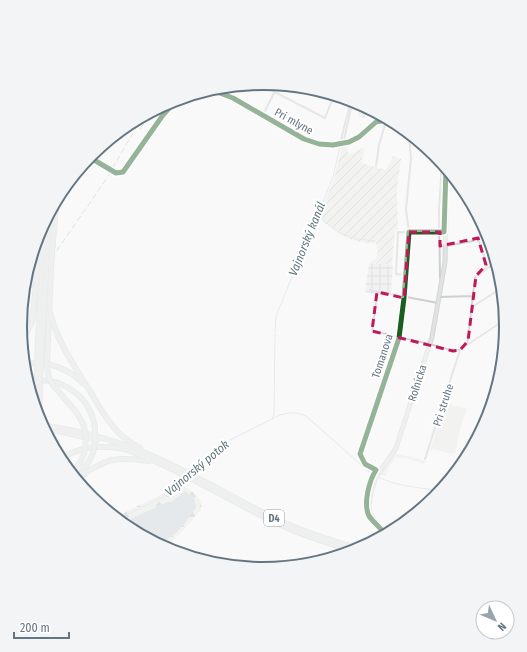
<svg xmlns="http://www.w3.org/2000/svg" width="527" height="652" font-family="'Fira Sans Condensed',sans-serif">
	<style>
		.industrial { fill: url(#industrial-grid) }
		.grass { fill: #e8ebe6 }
		.forest { fill: url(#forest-firs) }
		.garden { fill: url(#garden-furrows) }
		.water { fill: #ced6d9 }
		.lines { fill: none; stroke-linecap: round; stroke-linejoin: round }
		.stream { stroke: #ced6d9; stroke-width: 1 }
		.canal { stroke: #ced6d9; stroke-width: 2 }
		.secondary-casing { stroke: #d5d6d7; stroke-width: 5 }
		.highway-casing { stroke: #d5d6d6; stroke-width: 6 }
		.street { stroke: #cecfd0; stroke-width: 2 }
		.secondary { stroke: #e1e2e2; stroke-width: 3 }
		.highway { stroke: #e1e2e2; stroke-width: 4.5 }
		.rail { stroke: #c3c5c6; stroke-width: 1; stroke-dasharray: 6 3; stroke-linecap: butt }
		.highway-bridge-casing { stroke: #d5d6d6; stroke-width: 6; stroke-linecap: butt }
		.highway-bridge { stroke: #e1e2e2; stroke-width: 4.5 }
		.cycleway-casing { stroke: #fff; stroke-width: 8 }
		.cycleway { stroke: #1b5e20; stroke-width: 5 }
		.marked { fill: none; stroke: #c2185b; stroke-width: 3; stroke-dasharray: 8 5; stroke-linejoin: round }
		.labels { text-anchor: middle; stroke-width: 4; stroke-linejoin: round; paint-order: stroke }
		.shield { fill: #fff; stroke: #939fa8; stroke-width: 1 }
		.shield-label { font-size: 10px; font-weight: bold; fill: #657683 }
		.street-label { font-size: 11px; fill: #657683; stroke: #fff }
		.water-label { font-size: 12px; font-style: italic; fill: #60757c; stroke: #fff }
		.rim { fill: none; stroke: #657683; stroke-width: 2 }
	</style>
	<defs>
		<pattern id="industrial-grid" width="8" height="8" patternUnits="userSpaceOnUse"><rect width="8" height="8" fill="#e8e9e9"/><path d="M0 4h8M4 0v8" fill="none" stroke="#c0c1c2"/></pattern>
		<pattern id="forest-firs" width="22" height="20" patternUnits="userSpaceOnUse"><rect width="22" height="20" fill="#e8ebe6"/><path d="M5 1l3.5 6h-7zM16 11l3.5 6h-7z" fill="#c0c3c0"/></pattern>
		<pattern id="garden-furrows" width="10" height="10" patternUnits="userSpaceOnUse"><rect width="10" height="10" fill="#e8ebe6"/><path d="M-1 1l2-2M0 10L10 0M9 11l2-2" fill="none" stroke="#c0c3c0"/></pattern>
	</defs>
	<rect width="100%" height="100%" fill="#f9f9f9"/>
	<path class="industrial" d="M369 263 393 265 391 294 378 292 374 294 365 292Z"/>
	<path class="grass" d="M445 403 467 409 459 433 456 452 452 454 433 449 431 450 429 453Z
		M394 453 427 461 424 464 406 458H395L387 470 386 477 379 473Z
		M169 543 174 544 181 548 268 569H263L170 551 160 544H166Z"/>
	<path class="forest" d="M34 263H35L36 278 27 290Z
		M176 483 178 485 171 491 172 496 185 486C193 492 204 498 201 510 193 518 175 543 165 544 160 545 156 541 151 538L157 539 179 531 186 520 171 502H167L126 521 117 516 164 493Z"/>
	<path class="garden" d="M361 104 370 110 364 118 358 116Z
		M346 145 349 155 365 147 361 163 386 170 393 156 401 159 397 191 398 230H395L392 265 369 263 376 258 378 249 376 243C371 243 365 243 360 242 344 239 330 227 318 217L334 179 342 146Z"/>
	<path class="water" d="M185 491 194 497 196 508C185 521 174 546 153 539 143 535 134 527 126 521L167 502H171Z"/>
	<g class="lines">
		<path class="stream" d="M317 216 340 233 357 239 375 241
			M275 332 276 316 333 177 340 146
			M272 419 274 413 275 334
			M192 472 226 442 280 415C289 412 297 412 306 416L368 471C389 486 416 487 441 491
			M120 518 171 493 185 478"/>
		<path class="canal" d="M20 323 25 318"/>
		<g class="secondary-casing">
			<path id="secondary" d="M217 92 228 95 263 115
				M89 157 116 173 123 172 163 115 172 105 180 99
				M385 532 374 519 370 513 369 506 371 493 375 479 396 448 432 337 445 262 447 171"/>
		</g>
		<g class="highway-casing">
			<path id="highway" d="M52 254 56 207
				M47 260 50 216
				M42 266 45 223
				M37 271 40 231
				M49 308C56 340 73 364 90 391 98 405 106 420 118 432 124 439 132 443 140 448
				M23 339 32 322 36 285
				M37 361 41 279
				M41 361 46 273
				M47 362 51 267
				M28 364C49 361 69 369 84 384
				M47 367 49 378
				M37 378V366
				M40 378 41 366
				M31 380C63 378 90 395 95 428
				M53 385 77 413 84 426
				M36 405V382
				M39 420 40 382
				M42 425C79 431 116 440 150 455 195 474 236 500 280 521 306 533 332 541 360 549
				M45 428 97 440
				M125 449C179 469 227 499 278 524 303 535 329 544 355 551
				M64 457C84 445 102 445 125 449
				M73 471 80 463 84 454
				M80 474 88 463 93 453
				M78 478C107 458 114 456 149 461"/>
		</g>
		<path class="street" d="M259 84 325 118 332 100 321 94
			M278 85 263 115C293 132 322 158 357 138 367 132 373 122 385 120
			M340 144 351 100
			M343 144 353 100
			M376 166 379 145 386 121
			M446 246 473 241 487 231
			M485 269 495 264
			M406 275 396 274 398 232 446 233
			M441 281 440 277 439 209 442 163
			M370 290 438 303
			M377 292 372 331 433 345 453 351 460 350 467 345 468 341 475 278C478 274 482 273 485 270 489 264 480 245 478 238
			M439 297 473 296
			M472 307 500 289
			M467 345 506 319
			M425 459 460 350
			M379 473 365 464 360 454 399 338 404 298 409 232 406 209 411 158 409 136"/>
		<use href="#secondary" class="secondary"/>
		<use href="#highway" class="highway"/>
		<path class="rail" d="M140 129 150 114
			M26 295 105 181 140 121"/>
		<g class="highway-bridge-casing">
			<path id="highway-bridge" d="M51 267 52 254
				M46 273 47 260
				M41 279 42 266
				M36 285 37 271
				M47 362V367
				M37 366V361
				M41 366V361
				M49 378 53 385
				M36 382 37 378
				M40 382V378
				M93 453 95 443V428
				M84 454 86 438 84 426"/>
		</g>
		<use href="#highway-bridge" class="highway-bridge"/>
		<g class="cycleway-casing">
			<path id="cycleway" d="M217 92 233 98 304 139 319 144 333 145 349 142 359 137 376 122 385 120
				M89 157 116 173 123 172 163 115 172 105 180 99
				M384 533C380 527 373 522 369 516 363 504 369 481 376 470L365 464 360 454 399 338 404 298 409 232H444L446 168"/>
		</g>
		<use href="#cycleway" class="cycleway"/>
	</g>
	<path d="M0 0H527V652H0ZM409 232H440V246L478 238 486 265 476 276 468 341 460 350 453 351 372 331 377 292 404 298Z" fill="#f9f9f9" fill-opacity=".55" fill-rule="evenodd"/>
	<path class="marked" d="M409 232H440V246L478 238 486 265 476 276 468 341 460 350 453 351 372 331 377 292 404 298Z"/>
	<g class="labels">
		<rect class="shield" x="264" y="510" width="20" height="16" rx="3"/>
		<g class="shield-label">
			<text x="274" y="522">D4</text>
		</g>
		<g class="street-label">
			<text transform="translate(294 121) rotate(29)" y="4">Pri mlyne</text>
			<text transform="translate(382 356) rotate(-72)" y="4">Tomanova</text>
			<text transform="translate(417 383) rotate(-72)" y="4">Roľnícka</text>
			<text transform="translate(443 405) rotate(-72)" y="4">Pri struhe</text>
		</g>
		<g class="water-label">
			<text transform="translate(307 239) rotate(-68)" y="4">Vajnorský kanál</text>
			<text transform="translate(197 468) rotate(-40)" y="4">Vajnorský potok</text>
		</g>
	</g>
	<path d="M0 0H527V652H0ZM27 326a236 236 0 1 1 472 0a236 236 0 1 1-472 0Z" fill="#f3f4f5" fill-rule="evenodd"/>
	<path class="rim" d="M27 326a236 236 0 1 1 472 0a236 236 0 1 1-472 0Z"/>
	<g transform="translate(495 620) rotate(134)"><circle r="19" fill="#ffffff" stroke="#c1c8cd"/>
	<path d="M0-3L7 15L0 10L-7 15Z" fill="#99a4ac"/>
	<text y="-6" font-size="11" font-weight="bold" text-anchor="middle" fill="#657683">N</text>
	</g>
	<path d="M14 632v6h55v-6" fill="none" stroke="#657683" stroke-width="2"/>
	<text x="20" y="632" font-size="12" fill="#657683" stroke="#ffffff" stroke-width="3" paint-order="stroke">200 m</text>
</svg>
